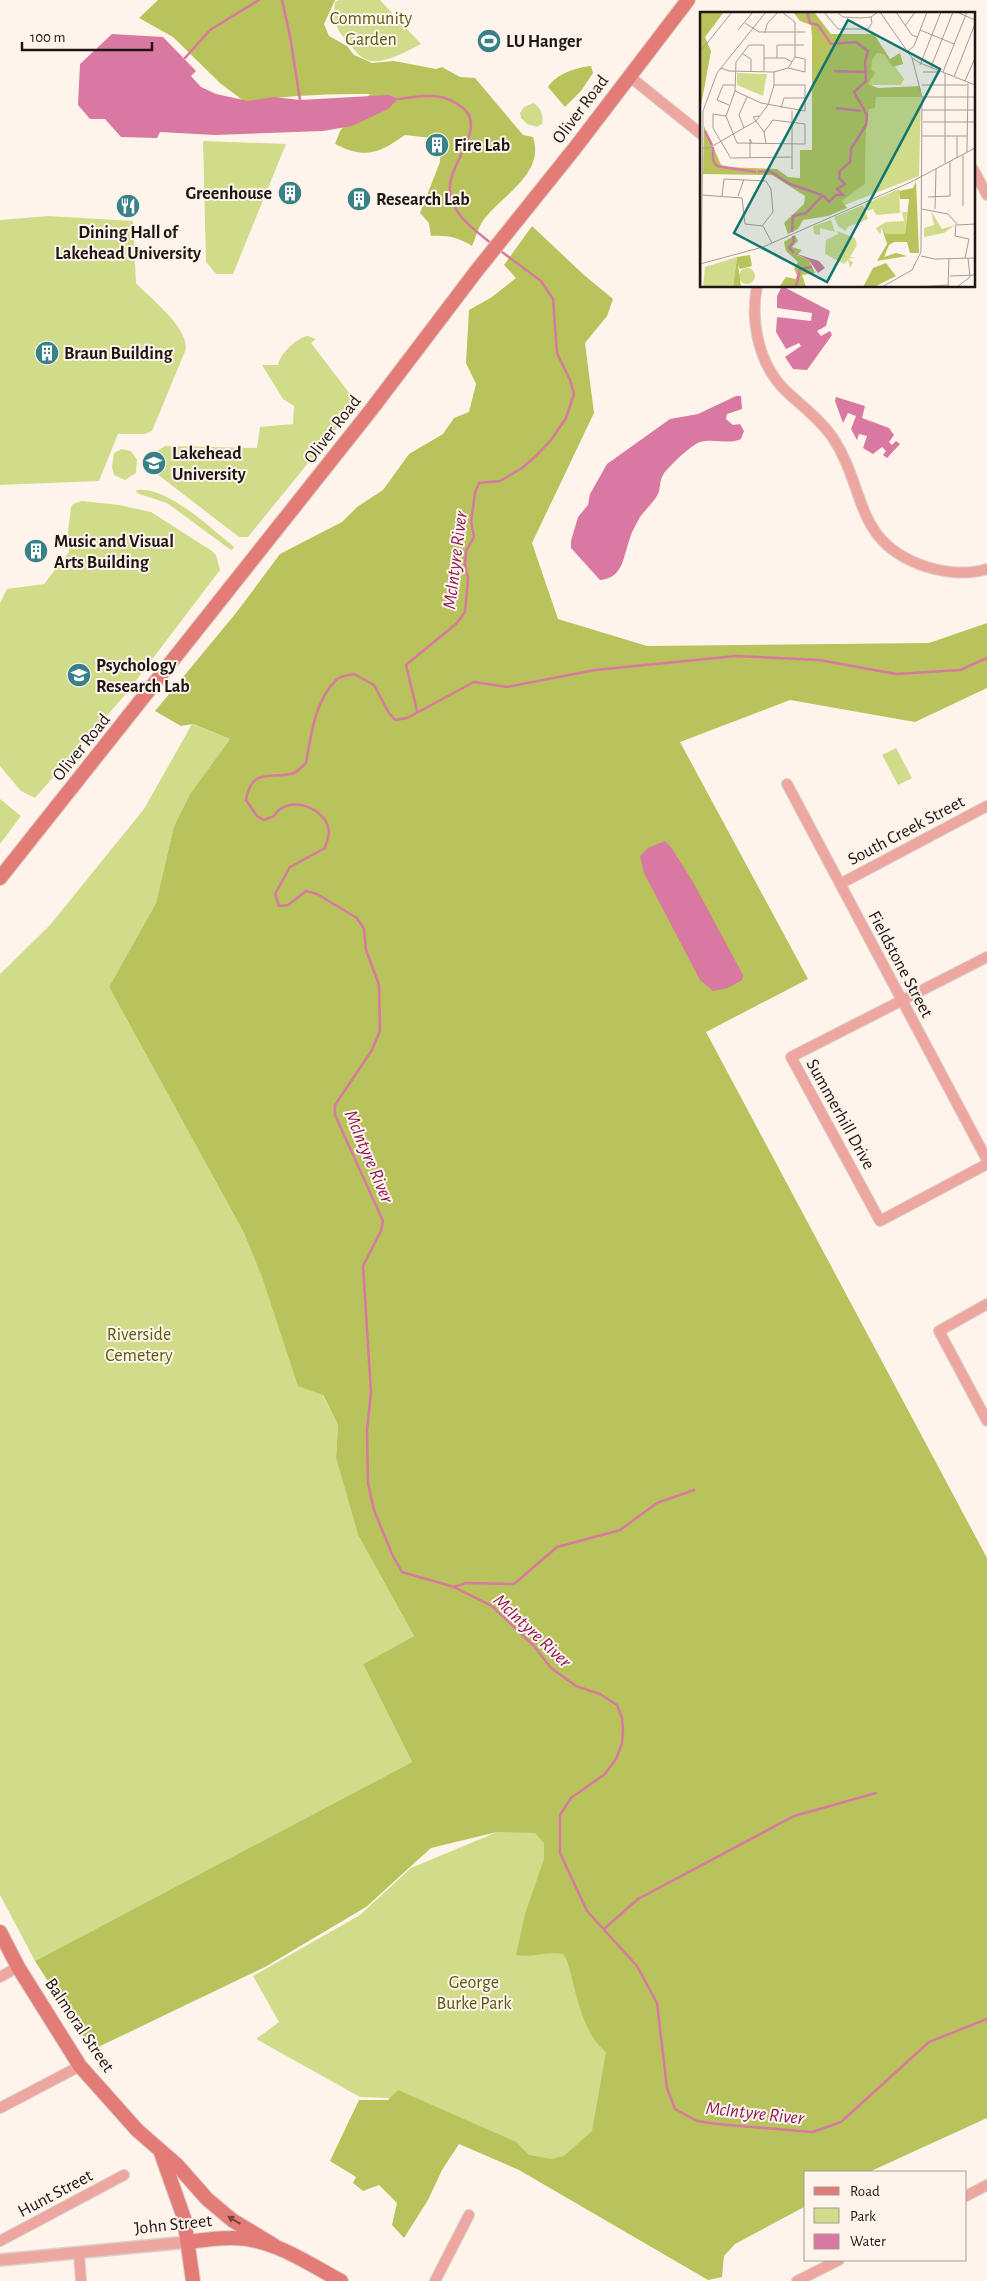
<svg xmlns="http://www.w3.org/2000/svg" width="987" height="2281" font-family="'Alegreya Sans',sans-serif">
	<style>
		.green { fill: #d1dc8a }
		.forest { fill: #b8c35b }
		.water { fill: #d978a1 }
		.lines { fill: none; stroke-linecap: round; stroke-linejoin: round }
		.stream { stroke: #d978a1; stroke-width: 2.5 }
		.minor-casing { stroke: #dbd1c9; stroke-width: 12 }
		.tertiary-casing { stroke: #dbd1c9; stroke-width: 14 }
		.secondary-casing { stroke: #dbd1c9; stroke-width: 16 }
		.minor { stroke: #eda6a0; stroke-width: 10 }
		.tertiary { stroke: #eda6a0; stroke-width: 11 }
		.secondary { stroke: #e37c76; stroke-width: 14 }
		.oneway { fill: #764440 }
		.labels { text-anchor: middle; stroke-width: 4; stroke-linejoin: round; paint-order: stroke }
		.park-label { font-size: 18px; fill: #555b0e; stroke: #fff4ec }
		.poi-label { font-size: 18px; font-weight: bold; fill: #1c1714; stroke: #fff4ec; text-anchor: start }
		.street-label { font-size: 18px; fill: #1c1714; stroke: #fff4ec }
		.water-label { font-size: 19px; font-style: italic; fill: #8d1856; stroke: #fff4ec }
		.inset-river { fill: none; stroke: #d978a1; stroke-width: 2.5 }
		.inset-road { fill: none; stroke: #a49c96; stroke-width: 1 }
		.view { fill: #0f766e; fill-opacity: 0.15; stroke: #0f766e; stroke-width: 2.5 }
		.inset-edge { fill: none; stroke: #1c1714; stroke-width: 2.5 }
	</style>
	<rect width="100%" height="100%" fill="#fff4ec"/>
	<path class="green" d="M339 0H380L421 44C405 52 376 70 360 56 355 51 351 46 347 41 335 28 333 20 335 2Z
		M533 103C541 107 544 116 542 124L537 127 527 124 521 118 520 113 524 107Z
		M203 141 286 144 233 274H216L206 262Z
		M48 216 133 221 136 283C151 299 187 326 186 349L152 431 145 434H118L99 481 0 485V220Z
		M308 336 316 339 311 343 357 403 248 537H239L157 474 152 467 154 453 165 446 257 448 260 427 293 424 294 406 283 399 262 365H278C280 354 297 337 308 336Z
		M122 449 131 451 137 460 136 473 125 480 114 475 112 467 114 453Z
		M137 490C167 486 209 527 232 545L234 548 231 550 167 503 139 494 136 492Z
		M82 501 119 505 151 512 212 551 216 555 220 570 125 695 35 798 21 791 0 766V603L7 589 44 584 69 552 68 531 71 507 73 504Z
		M192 724 230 739 190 794 174 826 156 903 109 987 244 1233 263 1280 338 1425 336 1458 358 1535 414 1636 363 1664 412 1762 35 1961 0 1895V974L50 925 144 809Z
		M896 748 912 778 898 785 882 755Z
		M0 799 21 816 0 844Z
		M555 1811 658 2083 545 2184 446 2126 388 2098 360 2097 256 2039 279 2022 253 1976 360 1915 411 1868 497 1832Z"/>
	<path class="forest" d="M158 0H335L324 24 329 36 347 46 354 55 372 63 394 61 436 69 442 67 460 77 475 78 523 135 533 137C545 173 504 194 485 218 479 225 476 237 472 246 458 237 447 235 431 236L429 223 420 213 440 162 441 138 438 136 431 138 405 135C378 154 365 159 335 144L340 131 370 94C328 94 287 95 245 102L220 83 173 37 139 18Z
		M591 66 593 73 581 91 565 107 548 87C556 74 577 67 591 66Z
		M532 226 584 275 613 299 607 316 585 343 594 413 532 543 558 619 647 646 929 643 987 623V688L915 722 790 700 680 742 808 979 706 1032 987 1558V2118L869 2172H806V2206L735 2244 724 2256 722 2277 708 2280 519 2170 459 2144 442 2170 428 2200 404 2238 392 2225 397 2203 379 2185 363 2191 353 2183 356 2177 330 2161 359 2100H388L398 2090 516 2142 529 2155 552 2159 564 2156 592 2131 606 2052C581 2032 576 1990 567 1960L563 1954C546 1951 532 1958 516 1955L525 1914 544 1859V1843L535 1833 497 1832 431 1848 366 1907 265 1967 92 2050 35 1961 412 1762 363 1664 414 1636 358 1535 336 1458 338 1425 323 1395 298 1386 263 1280 244 1233 109 987 156 903 174 826 190 794 230 739 193 724 181 726 155 711 236 613 280 554 342 522 357 507 383 490 409 454 443 434 454 418 469 412 476 384 466 363 469 310 492 297 516 278 504 265Z"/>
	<path class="water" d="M112 34 163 37 196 71 191 76 201 87 216 94 248 101 274 97 300 100 389 95 398 99 388 109 352 126 323 131 215 135 160 132 157 138 121 137 105 119H90L78 105 80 64Z
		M782 286 830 311 826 326 817 331 821 336 830 331 832 335 807 370 793 369 785 357 801 346 799 343 786 349 776 332 777 317 811 321 812 313 777 308V296Z
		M736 396H741L742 409 727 414 726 419 733 425 740 424 744 431 741 439C729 445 714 438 700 442 691 445 669 466 663 475 659 481 661 490 657 496 652 504 645 510 640 517 637 523 632 531 630 538 623 556 624 578 600 580L571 548V541L578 517 588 505 590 494 607 464 670 419 698 414Z
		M836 397 865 406 862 418 889 428 894 435 889 442 892 445 896 441 900 444 887 458 883 455 886 451 882 447 873 454 863 448 867 436 859 434 857 440 851 429 856 416 848 413 843 423 835 401Z
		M665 841 671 847 693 882 743 975 742 980 728 988 713 991 700 980 644 873 640 856 648 848Z"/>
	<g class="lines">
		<path class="stream" d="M282 0 290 36 300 100
			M185 58 210 30 259 0
			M398 99C421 96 444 91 463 108 488 129 446 165 450 192 453 216 475 230 492 244
			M987 658 960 670 896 674 819 660 736 656 595 670 507 687 474 682 407 718 395 720 389 713 374 685 354 674C349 675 340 676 336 680 315 701 311 735 306 763 303 766 298 771 294 773 271 780 252 766 246 800L257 816 264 820 274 816C287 793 328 808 329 832 329 837 326 843 325 848L290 867 275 894 279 906 288 905 306 891 317 894 357 918 364 929 366 950 379 985 380 1031 372 1050 335 1105V1115L383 1221 381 1231 363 1266 371 1392 367 1430 368 1483 374 1510 392 1554 402 1572 454 1587 492 1606 534 1646 551 1668 576 1686 600 1694 617 1705 622 1718 623 1730 622 1743 616 1759 605 1774 571 1798 560 1815V1853L587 1911 637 1966 657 2003 667 2088 675 2109 697 2121 717 2124 813 2132 841 2122 929 2042 987 2019
			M417 711 406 665 457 623 465 612 468 578 465 565 466 551 474 537 471 522 475 493 479 483 500 481 522 468 537 455 551 440 566 418 574 394 570 380 557 353 553 299 541 281 498 249
			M454 1587 466 1583 514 1584 557 1547 620 1530 657 1503 694 1490
			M604 1929 638 1899 794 1816 876 1793"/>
		<g class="minor-casing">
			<path id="minor" d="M629 76 701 134
				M973 169 987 195
				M757 286C750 322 759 366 787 392 803 407 820 419 833 438 867 490 853 543 927 567 947 573 967 575 987 569
				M787 784 987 1160
				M840 884 987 806
				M987 957 791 1057 880 1221 987 1164
				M987 1304 939 1331 987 1421
				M0 1977 18 1967
				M0 2108 80 2066
				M966 2196 987 2185
				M0 2241 124 2175
				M79 2253 81 2281
				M435 2281 469 2215
				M797 2281 839 2260"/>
		</g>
		<g class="tertiary-casing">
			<path id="tertiary" d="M0 2260 188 2242"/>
		</g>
		<g class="secondary-casing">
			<path id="secondary" d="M0 878 371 410 478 269 575 148 688 0
				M0 1932 18 1967 80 2066 137 2130 177 2165 207 2199 232 2220 275 2246
				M161 2153 184 2218 193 2281
				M188 2242C202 2240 217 2238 231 2238 271 2237 307 2263 341 2281"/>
		</g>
		<use href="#minor" class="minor"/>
		<use href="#tertiary" class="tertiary"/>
		<use href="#secondary" class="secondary"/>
	</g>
	<defs><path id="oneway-solid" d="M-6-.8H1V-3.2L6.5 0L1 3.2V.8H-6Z" transform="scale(1.25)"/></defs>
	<use class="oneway" href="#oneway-solid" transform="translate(234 2220) rotate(-149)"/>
	<defs>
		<g id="stadium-disc" transform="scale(1.25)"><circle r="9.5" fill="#398188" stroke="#fff4ec"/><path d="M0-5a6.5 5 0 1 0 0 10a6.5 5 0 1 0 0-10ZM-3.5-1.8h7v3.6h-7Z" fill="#fff"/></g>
		<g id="building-disc" transform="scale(1.25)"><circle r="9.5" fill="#398188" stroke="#fff4ec"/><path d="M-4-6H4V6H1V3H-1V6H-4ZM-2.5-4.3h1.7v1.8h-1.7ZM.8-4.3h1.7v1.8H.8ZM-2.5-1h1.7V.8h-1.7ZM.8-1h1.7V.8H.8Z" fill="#fff"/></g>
		<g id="restaurant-disc" transform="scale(1.25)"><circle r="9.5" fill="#398188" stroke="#fff4ec"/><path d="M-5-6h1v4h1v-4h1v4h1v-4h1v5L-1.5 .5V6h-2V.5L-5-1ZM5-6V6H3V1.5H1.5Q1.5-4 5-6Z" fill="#fff"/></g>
		<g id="university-disc" transform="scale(1.25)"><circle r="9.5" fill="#398188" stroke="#fff4ec"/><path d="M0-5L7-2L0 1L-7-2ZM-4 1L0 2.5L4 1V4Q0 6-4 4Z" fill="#fff"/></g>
	</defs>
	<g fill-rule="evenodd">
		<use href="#stadium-disc" x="489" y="41"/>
		<use href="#building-disc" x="437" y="145"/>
		<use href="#building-disc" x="290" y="193"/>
		<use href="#building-disc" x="359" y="199"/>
		<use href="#restaurant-disc" x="128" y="206"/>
		<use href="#building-disc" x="47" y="353"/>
		<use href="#university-disc" x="154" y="463"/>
		<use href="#building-disc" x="36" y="551"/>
		<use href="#university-disc" x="79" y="675"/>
	</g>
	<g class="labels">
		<g class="park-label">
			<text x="371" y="24">Community<tspan x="371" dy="21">Garden</tspan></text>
			<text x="139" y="1340">Riverside<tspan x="139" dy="21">Cemetery</tspan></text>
			<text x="474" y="1988">George<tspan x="474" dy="21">Burke Park</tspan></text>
		</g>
		<g class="poi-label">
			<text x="506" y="47">LU Hanger</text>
			<text x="454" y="151">Fire Lab</text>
			<text x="272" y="199" text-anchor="end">Greenhouse</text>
			<text x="376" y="205">Research Lab</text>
			<text x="128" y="238" text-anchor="middle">Dining Hall of<tspan x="128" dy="21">Lakehead University</tspan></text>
			<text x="64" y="359">Braun Building</text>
			<text x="172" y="459">Lakehead<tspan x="172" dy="21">University</tspan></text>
			<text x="54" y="547">Music and Visual<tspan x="54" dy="21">Arts Building</tspan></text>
			<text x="96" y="671">Psychology<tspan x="96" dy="21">Research Lab</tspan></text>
		</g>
		<g class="street-label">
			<text transform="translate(580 109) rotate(-53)" y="6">Oliver Road</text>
			<text transform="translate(332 429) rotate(-52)" y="6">Oliver Road</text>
			<text transform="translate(81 747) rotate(-51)" y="6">Oliver Road</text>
			<text transform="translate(906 830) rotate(-28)" y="6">South Creek Street</text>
			<text transform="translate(901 964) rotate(62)" y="6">Fieldstone Street</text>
			<text transform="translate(841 1114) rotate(61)" y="6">Summerhill Drive</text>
			<text transform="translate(80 2025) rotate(56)" y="6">Balmoral Street</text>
			<text transform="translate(55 2193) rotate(-28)" y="6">Hunt Street</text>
			<text transform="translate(173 2224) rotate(-6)" y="6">John Street</text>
		</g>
		<g class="water-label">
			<text transform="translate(454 560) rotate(-83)" y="7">McIntyre River</text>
			<text transform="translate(370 1156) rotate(67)" y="7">McIntyre River</text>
			<text transform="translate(533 1630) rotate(43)" y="7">McIntyre River</text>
			<text transform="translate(755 2112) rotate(6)" y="7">McIntyre River</text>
		</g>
	</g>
	<g transform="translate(700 12)">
		<rect width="275" height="275" fill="#fff4ec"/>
		<path d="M184 39 204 67 201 73H165L169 41ZM37 61 67 62 63 84 37 73ZM176 85H221L219 164 145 193 142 189 165 172 166 120 169 96ZM199 177 200 201 176 203 173 197 168 199 165 192ZM163 193 168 207 148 215 145 219 138 214 134 205ZM231 199 242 217 255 213 244 221 224 225V216L234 213ZM202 200H207L205 222H186L181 216V222L178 220 176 216 186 210 204 209ZM131 208 135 220 120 216V223L114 222 113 214ZM137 219 155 226 157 233 150 245H156L148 247 153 250 150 256 148 248 144 252 125 242 126 228 138 222ZM37 245 33 275H3L5 255ZM39 264a8 8 0 1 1 16 0a8 8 0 1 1-16 0Z" fill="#d1dc8a"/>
		<path d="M0 0H24L5 25 11 39 0 99ZM93 0H114L131 22H174L190 47 200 41 203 52 193 55 184 42 177 41 172 48 171 58 175 61 168 72 178 76 220 74 221 85H176L175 96 169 97 166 120 165 172 142 189 147 196 128 204 103 208 98 217 88 222 84 211 104 192 105 184 72 163 3 162 4 114 22 155 77 157 88 165 100 166V138H112V24L111 13 100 9ZM216 169 219 241H210L207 230H194L189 233 184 245 196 241 207 244 177 249 187 232 182 216 186 222H205L209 187H200L199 179 213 176ZM95 223 98 229 92 235 102 238 97 243 109 248 115 261 102 263 106 275H79L86 265 96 267 97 263 94 257 98 250 86 239 84 230ZM50 243 52 254 40 257 38 253 41 275H33L37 245ZM186 251 196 264 174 275H163L173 256Z" fill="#b8c35b"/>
		<path d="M94 241 119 249 125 256 118 261 109 248Z" fill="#d978a1"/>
		<path class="inset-river" d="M107 0 110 11 118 13 131 32 156 30 168 39 165 50 166 69 154 80 167 103 166 113 151 137 150 150 140 159 139 166 145 172 137 177 143 183H136L129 190 123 183M134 59 165 60M136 96 161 99M5 119 12 133M13 135V148L17 154 56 160M58 160 70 159 90 172 122 183M92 220 93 204 106 201 123 183M93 224 94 229 89 236 94 241M96 275 100 257 112 255"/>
		<path class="inset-road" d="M124 0 138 17H168L172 11 171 5M137 0 143 5 161 6 171 5 178 0M180 0 212 46 220 51M196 0 212 23 217 25M257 0 275 8M45 11 59 20H105M205 14 215 0M38 18 53 0M220 18 254 32M65 21 67 12 78 0M208 39 214 34 227 0M0 40 32 0M43 42 51 47V59M64 46H85L92 50M77 46V33H104M220 51 275 73M220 53 241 0M231 55 253 0M21 56 29 59 74 60 88 56 95 45V10L82 0M88 56 105 60V47L95 45M64 59V33H49L36 50 35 79 26 104 37 131 105 132V112L73 108 64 120M223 60H240M243 60 267 0M245 61V151M254 65 275 12M265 69 275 46M222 73H267M35 79 61 91 105 99V73H74M222 85H275M29 93 17 88 23 73H35M81 96 84 86H105M222 98H275M92 99V157M26 104 13 102V116L30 145M59 104 53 105 64 120 66 131M223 110H275M44 116 39 103 47 85M222 124H267M257 124V146M2 136H9L56 109 68 93 74 73V60M267 140 268 71M50 145V127L52 131M30 146 92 145M2 183 42 186 45 212 63 214 72 231M22 184 24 167 66 169 71 177 73 200 62 214M38 184 44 167M228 185 250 184V149M263 194V143M222 197 248 202 258 213 275 212M235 197 236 157M256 212 255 224 269 227M221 244 235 247 275 246M265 246 269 227M0 252 63 235 211 170 275 136M250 264 275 263M248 274 249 247M1 275 3 99 17 61 66 0M182 275 212 258 221 240 222 85 212 46M218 275 249 273M257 275 270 265 268 246"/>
		<path class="view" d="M148 8 240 57 127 270 34 221Z"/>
		<rect width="275" height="275" class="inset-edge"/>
	</g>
	<rect x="804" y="2171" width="162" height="90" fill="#fff4ec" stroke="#a49c96"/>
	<rect x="814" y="2187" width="25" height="8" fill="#e37c76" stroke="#a49c96"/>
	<text x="850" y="2196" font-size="15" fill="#1c1714">Road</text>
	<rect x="814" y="2208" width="25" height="15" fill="#d1dc8a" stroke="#a49c96"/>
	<text x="850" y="2221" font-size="15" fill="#1c1714">Park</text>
	<rect x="814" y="2234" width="25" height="15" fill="#d978a1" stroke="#a49c96"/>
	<text x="850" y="2246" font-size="15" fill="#1c1714">Water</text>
	<path d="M22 42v8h130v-8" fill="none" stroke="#1c1714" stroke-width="2.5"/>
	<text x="30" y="42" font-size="15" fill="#1c1714" stroke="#fff4ec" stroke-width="4" paint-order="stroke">100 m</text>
</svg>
